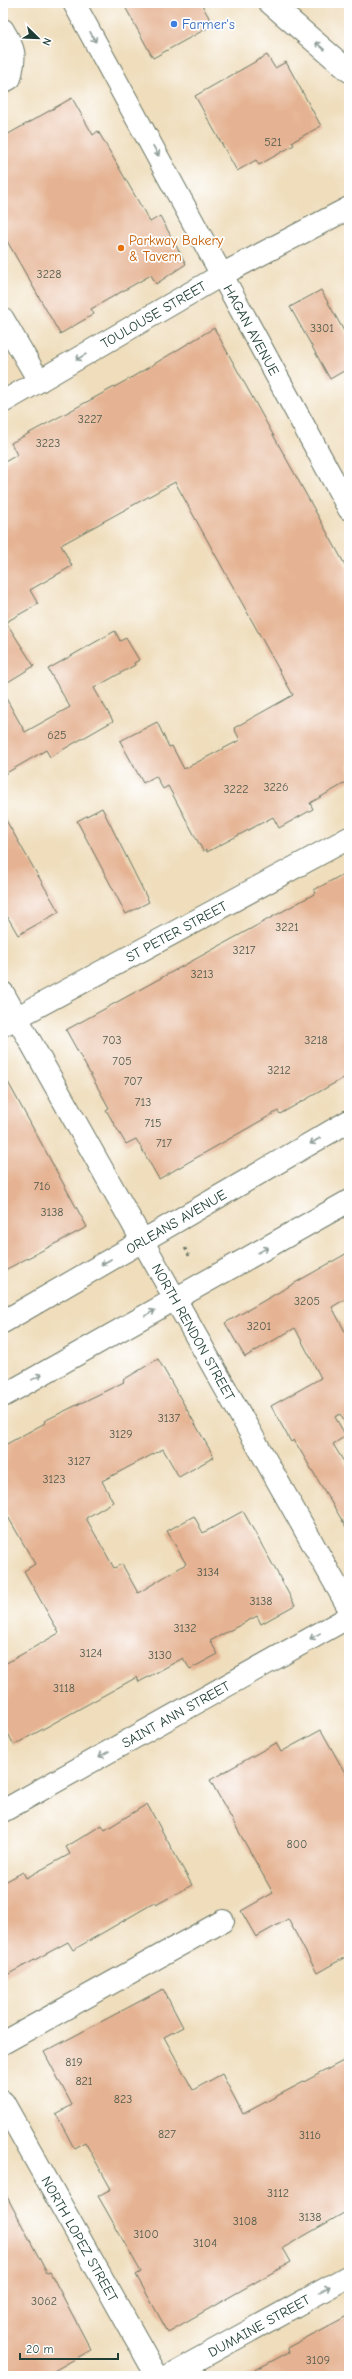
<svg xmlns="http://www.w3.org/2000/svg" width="352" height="2379" font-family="'Comic Neue',sans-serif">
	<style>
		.building { fill: #e5b393 }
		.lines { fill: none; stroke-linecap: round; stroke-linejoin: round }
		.minor-casing { stroke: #687563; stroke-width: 24 }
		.path { stroke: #687563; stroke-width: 2.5; stroke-dasharray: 3 3; stroke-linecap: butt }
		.minor { stroke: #fff; stroke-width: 22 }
		.oneway { stroke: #8f9e9a }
		.shop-dot { fill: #3f7fe0; stroke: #fff; stroke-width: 1.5 }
		.food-dot { fill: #e8710a; stroke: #fff; stroke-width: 1.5 }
		.labels { text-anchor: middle; stroke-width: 3.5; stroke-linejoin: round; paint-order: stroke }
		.number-label { font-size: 12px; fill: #505a4c }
		.shop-label { font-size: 14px; fill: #366cbe; stroke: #fff; text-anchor: start }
		.food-label { font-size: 14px; fill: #c56008; stroke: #fff; text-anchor: start }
		.street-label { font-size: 14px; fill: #1f3d34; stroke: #fff }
	</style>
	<rect width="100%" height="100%" fill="#fff"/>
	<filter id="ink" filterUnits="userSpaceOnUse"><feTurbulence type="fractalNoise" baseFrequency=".025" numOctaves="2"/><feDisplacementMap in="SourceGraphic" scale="8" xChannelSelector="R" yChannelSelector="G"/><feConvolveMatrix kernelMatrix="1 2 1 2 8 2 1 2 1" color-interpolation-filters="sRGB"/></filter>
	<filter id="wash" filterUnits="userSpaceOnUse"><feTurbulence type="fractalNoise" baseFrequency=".012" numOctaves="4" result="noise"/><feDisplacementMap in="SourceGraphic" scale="16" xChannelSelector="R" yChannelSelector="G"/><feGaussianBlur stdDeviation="0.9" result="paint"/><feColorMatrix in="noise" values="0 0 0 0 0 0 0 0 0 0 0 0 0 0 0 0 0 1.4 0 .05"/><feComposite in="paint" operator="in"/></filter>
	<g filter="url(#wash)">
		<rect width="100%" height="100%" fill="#efddbb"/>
		<g id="blocks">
			<path class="building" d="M123 3H201L213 25 153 58Z
				M267 55 275 68 286 62 321 126 292 142 294 145 259 165 256 160 237 171 195 96Z
				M72 98 93 135 98 131 150 222 160 216 186 264 156 284 151 275 91 309 94 314 60 334 3 234V137Z
				M321 290 349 340V368L330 379 290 307Z
				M214 328 349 572V781L310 803 313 809 279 828 273 817 207 852 206 849 203 851 168 786 163 789 156 776 143 783 120 741 157 722 169 747 172 746 184 769 240 740 234 728 293 695 175 482 61 545 72 566 30 590 38 604 6 622 34 666 3 685V463L17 455 11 443 129 379Z
				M115 631 120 641 126 638 139 660 134 663 135 665 94 688 113 721 50 757 46 750 3 775V693L25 732 70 707 48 669Z
				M102 808 149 902 126 914 77 821Z
				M3 815 59 912 18 935 3 909Z
				M349 871V1075L280 1114 278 1111 159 1179 136 1139 126 1144 106 1110 109 1108 66 1030 316 893 314 890Z
				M3 1073 87 1227 3 1271Z
				M349 1252V1297L332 1307 349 1339V1430L340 1414 335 1417 346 1436 333 1444 349 1470V1532L294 1440 291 1442 271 1406 321 1378 295 1328 245 1357 225 1323Z
				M158 1359 214 1457 179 1477 163 1449 102 1481 113 1502 86 1518 114 1568 122 1564 138 1593 186 1564 167 1531 194 1516 203 1533 243 1511 295 1605 261 1624 257 1616 210 1641 218 1654 190 1669 183 1658 139 1682 137 1677 14 1745 3 1724V1665L59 1633 24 1571 35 1564 3 1508V1446L45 1423 44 1421 124 1382 123 1380Z
				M321 1730 349 1780V1955L317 1973 288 1919 256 1937 241 1911 273 1893 210 1780 276 1743 281 1752Z
				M147 1804 192 1885 156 1905 154 1903 73 1950 68 1942 3 1977V1883L23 1872 26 1878 70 1854 66 1847 102 1825 105 1830Z
				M163 1989 183 2027 164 2037 193 2090 222 2074 243 2114 349 2058V2210L283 2248 291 2262 168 2332 136 2275 141 2272 98 2196 111 2189 85 2142 74 2148 56 2114 72 2105 44 2052Z
				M3 2189 47 2273 50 2272 91 2350 45 2376H3Z
				M349 2315V2376H244L289 2352 287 2348Z"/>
		</g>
	</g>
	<g filter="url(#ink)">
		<use href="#blocks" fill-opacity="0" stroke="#687563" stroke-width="1"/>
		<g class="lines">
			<g class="minor-casing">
				<g id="minor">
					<path id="s1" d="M74 3 349 509"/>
					<path d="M270 3 349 71"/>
					<path d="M3 30C15 50 16 55 10 78L3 82"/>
					<path d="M3 319 39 381"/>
					<path id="s2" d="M3 402 223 274 349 208"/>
					<path id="s3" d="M3 993 349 1608"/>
					<path id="s4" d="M3 1025 349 838"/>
					<path id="s5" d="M3 1322 349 1121"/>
					<path d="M3 1396 349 1201"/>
					<path id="s6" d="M3 1811 349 1617"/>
					<path d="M3 2043 223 1921"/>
					<path id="s7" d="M3 2102 157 2376"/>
					<path id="s8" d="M168 2376 349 2276"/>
				</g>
			</g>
			<path class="path" d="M185 1248 190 1258"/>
			<use href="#minor" class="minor"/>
		</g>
		<defs><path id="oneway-shaft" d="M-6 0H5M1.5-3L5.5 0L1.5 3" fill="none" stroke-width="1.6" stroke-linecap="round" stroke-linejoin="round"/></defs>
		<g class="oneway">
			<use href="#oneway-shaft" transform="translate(93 37) rotate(61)"/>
			<use href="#oneway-shaft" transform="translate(320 46) rotate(-139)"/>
			<use href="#oneway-shaft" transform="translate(156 151) rotate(61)"/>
			<use href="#oneway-shaft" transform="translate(81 357) rotate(150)"/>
			<use href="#oneway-shaft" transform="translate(315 1141) rotate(150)"/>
			<use href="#oneway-shaft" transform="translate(263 1250) rotate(-29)"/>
			<use href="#oneway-shaft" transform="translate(106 1262) rotate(150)"/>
			<use href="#oneway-shaft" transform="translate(150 1313) rotate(-29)"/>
			<use href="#oneway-shaft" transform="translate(37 1377) rotate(-29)"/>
			<use href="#oneway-shaft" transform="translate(315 1636) rotate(151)"/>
			<use href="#oneway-shaft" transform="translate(104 1754) rotate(151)"/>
			<use href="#oneway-shaft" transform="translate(325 2289) rotate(-29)"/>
		</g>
	</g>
	<circle class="shop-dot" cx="174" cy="24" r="4"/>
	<circle class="food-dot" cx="121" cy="248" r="4"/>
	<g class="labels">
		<g class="number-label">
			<text x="273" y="146">521</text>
			<text x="49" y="278">3228</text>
			<text x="322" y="332">3301</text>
			<text x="90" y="423">3227</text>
			<text x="48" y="447">3223</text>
			<text x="57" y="739">625</text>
			<text x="276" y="791">3226</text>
			<text x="236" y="793">3222</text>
			<text x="287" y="931">3221</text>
			<text x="244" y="954">3217</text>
			<text x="202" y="978">3213</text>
			<text x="112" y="1044">703</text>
			<text x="316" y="1044">3218</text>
			<text x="122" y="1065">705</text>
			<text x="279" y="1074">3212</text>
			<text x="133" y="1085">707</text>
			<text x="143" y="1106">713</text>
			<text x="153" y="1127">715</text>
			<text x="164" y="1147">717</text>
			<text x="42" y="1190">716</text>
			<text x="52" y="1216">3138</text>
			<text x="307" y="1305">3205</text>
			<text x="259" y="1330">3201</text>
			<text x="169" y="1422">3137</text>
			<text x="121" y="1438">3129</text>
			<text x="79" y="1465">3127</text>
			<text x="54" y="1483">3123</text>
			<text x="208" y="1576">3134</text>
			<text x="261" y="1605">3138</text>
			<text x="185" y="1632">3132</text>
			<text x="91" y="1657">3124</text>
			<text x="160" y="1659">3130</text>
			<text x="64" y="1692">3118</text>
			<text x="297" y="1848">800</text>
			<text x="74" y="2066">819</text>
			<text x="84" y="2085">821</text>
			<text x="123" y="2103">823</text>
			<text x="167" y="2138">827</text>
			<text x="310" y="2139">3116</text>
			<text x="278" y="2197">3112</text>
			<text x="310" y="2221">3138</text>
			<text x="245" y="2225">3108</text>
			<text x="146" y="2238">3100</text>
			<text x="205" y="2247">3104</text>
			<text x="44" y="2305">3062</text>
			<text x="318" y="2364">3109</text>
		</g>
		<g class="shop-label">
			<text x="182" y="29">Farmer's</text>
		</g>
		<g class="food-label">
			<text x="129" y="245">Parkway Bakery<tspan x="129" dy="16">&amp; Tavern</tspan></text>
		</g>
		<g class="street-label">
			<text dy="5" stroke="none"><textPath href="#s2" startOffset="174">TOULOUSE STREET</textPath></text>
			<text dy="5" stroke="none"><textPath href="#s1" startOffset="372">HAGAN AVENUE</textPath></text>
			<text dy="5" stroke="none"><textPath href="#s4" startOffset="197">ST PETER STREET</textPath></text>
			<text dy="5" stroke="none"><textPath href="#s5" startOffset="200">ORLEANS AVENUE</textPath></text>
			<text dy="5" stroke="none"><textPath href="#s3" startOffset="389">NORTH RENDON STREET</textPath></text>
			<text dy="5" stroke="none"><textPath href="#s6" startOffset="198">SAINT ANN STREET</textPath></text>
			<text dy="5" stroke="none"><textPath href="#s7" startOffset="157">NORTH LOPEZ STREET</textPath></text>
			<text dy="5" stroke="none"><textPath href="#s8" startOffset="104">DUMAINE STREET</textPath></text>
		</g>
	</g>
	<rect width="352" height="2379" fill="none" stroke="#fff" stroke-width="16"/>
	<g transform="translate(38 38) rotate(113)" stroke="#ffffff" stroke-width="3" paint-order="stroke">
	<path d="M0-3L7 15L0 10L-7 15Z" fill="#1f3d34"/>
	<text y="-6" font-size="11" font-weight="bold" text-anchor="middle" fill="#1f3d34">N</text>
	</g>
	<path d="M20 2353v6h98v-6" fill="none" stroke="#1f3d34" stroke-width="2"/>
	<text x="26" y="2353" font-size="12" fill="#1f3d34" stroke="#ffffff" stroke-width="3" paint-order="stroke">20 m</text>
</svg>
